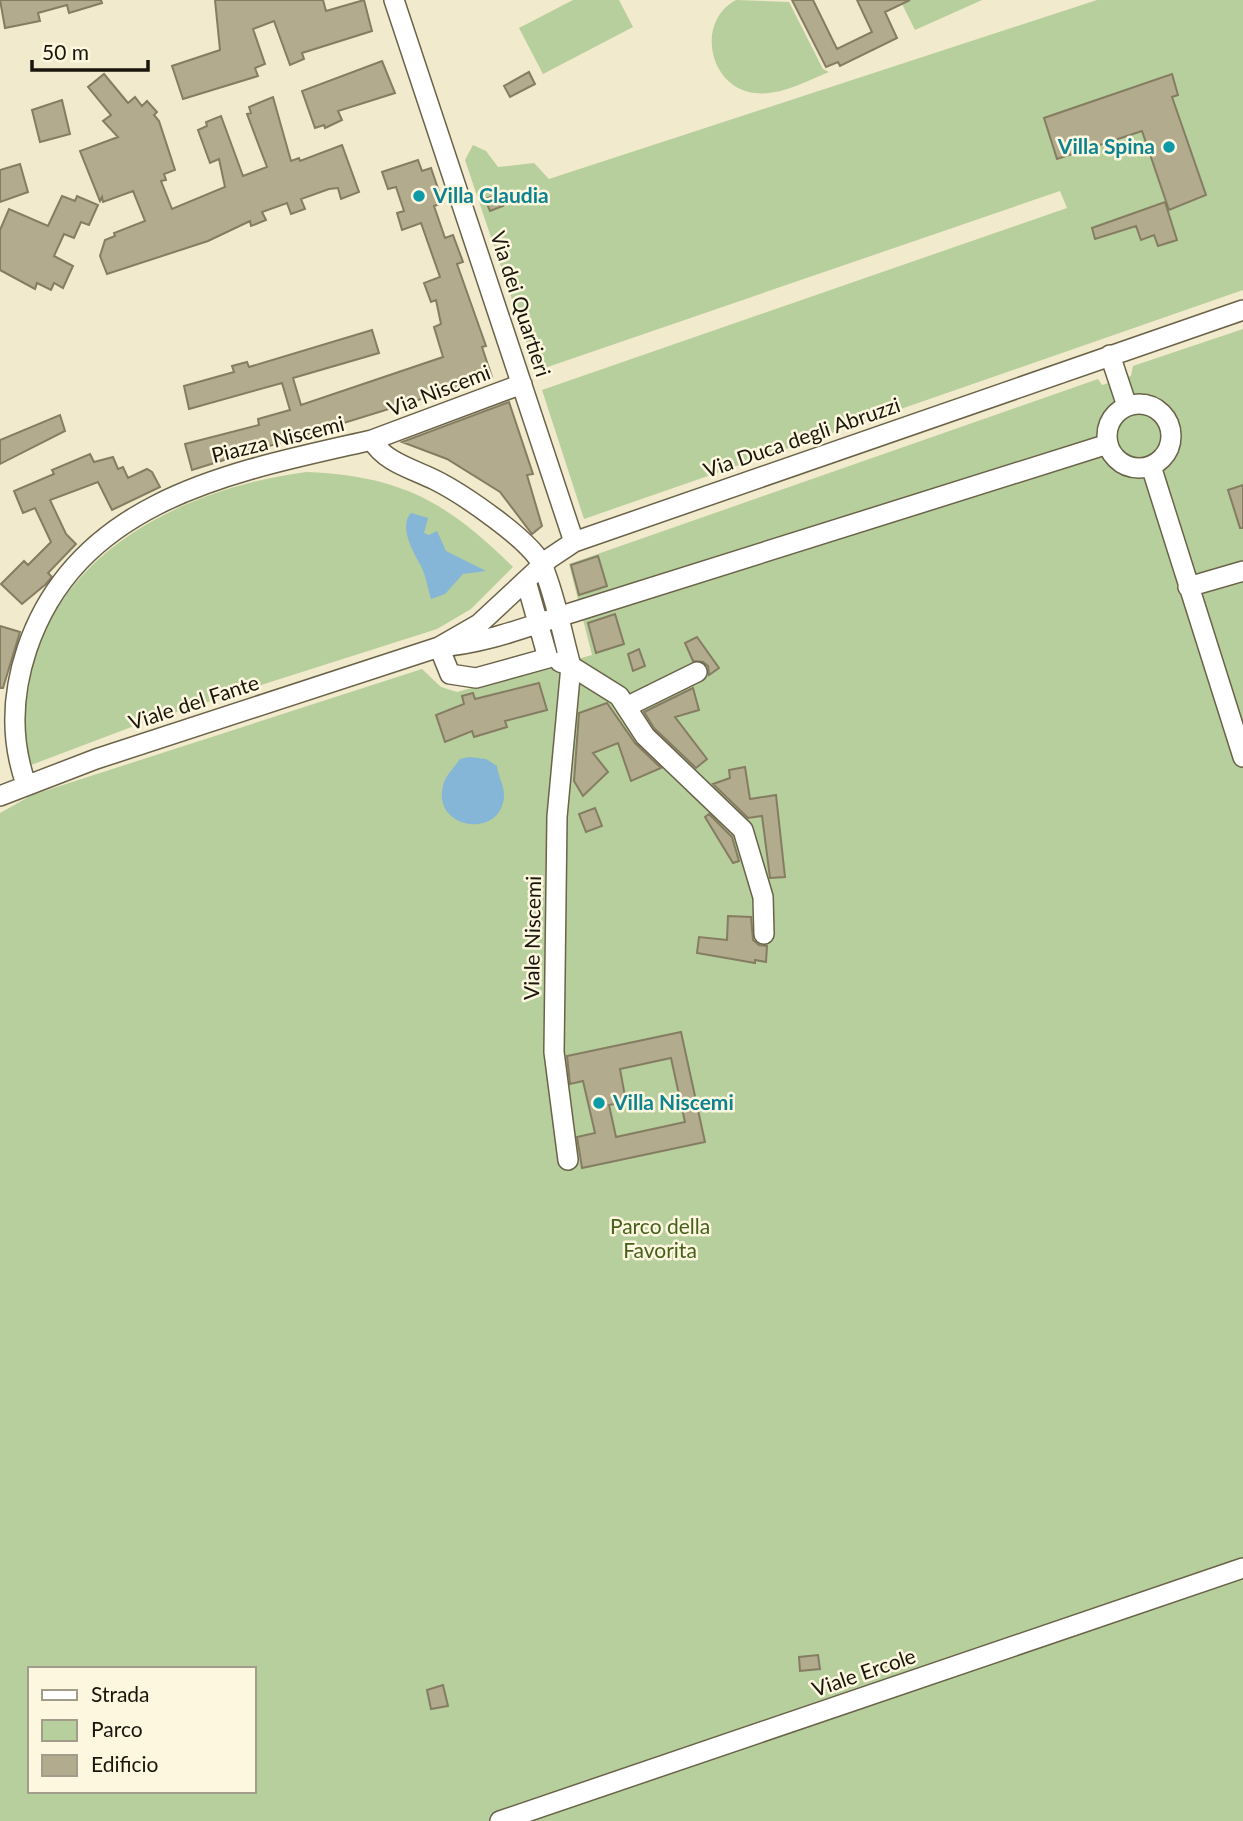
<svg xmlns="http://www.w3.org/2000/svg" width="1243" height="1821" font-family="Lato,sans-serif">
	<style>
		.green { fill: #b7ce9d; fill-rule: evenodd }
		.water { fill: #85b5d7 }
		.building { fill: #b2ab8e; stroke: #857d62; stroke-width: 2; fill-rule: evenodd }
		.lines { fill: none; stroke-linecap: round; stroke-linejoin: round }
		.minor-casing { stroke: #6a6349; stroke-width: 22 }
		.minor { stroke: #fff; stroke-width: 19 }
		.culture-dot { fill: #0f9aa8; stroke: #fdf7df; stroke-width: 2.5 }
		.labels { text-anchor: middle; stroke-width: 5; stroke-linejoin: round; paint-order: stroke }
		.culture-label { font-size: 21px; font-weight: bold; fill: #0d838f; stroke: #fdf7df; text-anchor: start }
		.street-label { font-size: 21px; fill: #18150b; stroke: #fdf7df }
		.park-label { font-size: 21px; fill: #45601b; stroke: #fdf7df }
	</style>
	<rect width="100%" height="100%" fill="#f2eacc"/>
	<path class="green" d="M573 0H619L633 27 543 74 519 28Z
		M736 0 789 2 823 69 829 72C807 81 780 96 755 93 709 88 695 22 736 0Z
		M900 0H982L915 30Z
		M1097 0H1243V290L584 519 542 390 1067 208 1060 191 536 371 465 160 473 145 486 151 498 167 534 163 549 179Z
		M1243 329V1821H0V813L32 795 422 669 441 687 457 692 592 655 569 564 1098 379 1102 385 1131 376 1133 366ZM30 1669H254V1791H30Z
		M306 472C401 476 446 501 513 567L471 609 437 629 142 723 31 765C20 740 25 706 30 680 54 550 187 488 306 472Z"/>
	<path class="water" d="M411 513 428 518 424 533 429 535 437 531 446 551 486 571 463 574 445 594 431 599C428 589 426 576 421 566 414 553 398 527 411 513Z
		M469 757 486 759 497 766C498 777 505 786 504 797 500 840 432 829 443 786 445 776 454 768 460 759Z"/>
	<path class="building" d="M0 0H101L102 3 69 13 67 5 38 13 40 21 5 28Z
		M215 0H323L326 11 364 0 372 31 302 53 304 59 290 65 274 21 253 29 265 64 255 68 258 76 183 99 172 66 220 50Z
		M792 0H813L837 49 872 32 857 0H910L885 12 897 38 840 66 838 62 826 67Z
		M382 61 395 93 338 111 342 120 325 128 324 125 315 128 302 91Z
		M529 72 535 84 510 97 504 86Z
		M104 74 128 103 135 97 142 106 147 101 157 112 154 115 159 121 175 170 164 174 166 180 161 181 172 209 225 187 219 159 210 163 198 130 207 126 206 122 221 116 243 176 267 167 247 114 251 113 249 107 273 97 291 161 299 158 300 161 342 145 359 192 341 199 338 188 329 189 301 199 305 209 291 214 287 203 262 212 266 220 251 226 250 221 208 241 107 274 100 256 105 240 115 236 114 233 145 221 133 191 103 202 102 197 100 201 80 151 118 137 103 121 111 115 88 87Z
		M1172 74 1178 95 1172 97 1206 195 1169 210 1142 131 1057 159 1044 118Z
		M62 100 70 134 40 142 32 110Z
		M418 160 422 171 431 168 443 203 434 206 445 238 453 235 463 262 457 264 486 346 482 347 492 377 192 470 185 444 259 425 258 419 290 410 282 383 189 409 184 386 234 372 232 366 247 362 249 367 372 330 379 353 293 378 301 405 443 357 434 327 441 324 436 300 431 302 424 283 440 277 421 223 402 230 397 213 404 211 396 187 388 189 382 172Z
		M20 164 28 192 0 202V170Z
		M498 194 503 206 490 211 485 199Z
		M62 196 75 201 77 196 98 205 89 225 81 222 74 238 64 234 54 256 73 266 63 288 54 283 51 290 37 283 35 289 0 270V230L9 209 48 226Z
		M1165 202 1177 240 1158 246 1154 235 1141 240 1136 226 1095 239 1092 228Z
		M509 402 533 474 527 475 542 526 532 534 500 492 447 459 402 442Z
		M60 415 65 431 0 464V440Z
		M90 454 94 462 113 457 118 469 123 467 128 478 147 469 152 472 160 487 112 510 98 482 50 500 66 534 76 544 48 573 52 577 46 584 22 604 1 584 24 561 28 565 51 542 35 508 23 513 14 491 54 474 52 470Z
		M1243 485V528H1240L1228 490Z
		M598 556 607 586 579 595 571 565Z
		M615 614 624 644 596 653 588 623Z
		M0 626 20 632 3 688H0Z
		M697 637 719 668 709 675 708 666 703 662 693 661 685 643Z
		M639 649 645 666 633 671 628 654Z
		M539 683 547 710 505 721 507 727 474 737 472 731 445 742 436 715 464 704 462 696 473 693 475 699Z
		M693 688 699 710 675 717 707 759 696 768 654 728 644 712Z
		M607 703 635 743 661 768 631 781 618 743 593 753 608 772 583 796 574 781 579 713Z
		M745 767 750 799 776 795 785 877 770 878 762 816 748 818 713 784 730 778 729 770Z
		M595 808 602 826 586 832 579 814Z
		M709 814 732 837 739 861 733 863 705 817Z
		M728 916 751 917 753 940 759 945 767 946 766 962 755 960V963L697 953 699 937 727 940Z
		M681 1032 705 1142 582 1168 577 1137 595 1133 583 1081 570 1084 567 1056ZM671 1058 685 1122 616 1137 609 1105 626 1102 620 1069Z
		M818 1655 820 1669 800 1671 799 1657Z
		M443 1685 448 1706 431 1709 427 1690Z"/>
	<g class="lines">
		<g class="minor-casing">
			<path id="minor" d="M394 0 574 542
				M1110 355 1127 406
				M1107 436a32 32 0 1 1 64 0a32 32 0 1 1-64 0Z
				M372 440 522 384
				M1151 466 1243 757
				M526 581 548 658 476 678 450 674 439 647C481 644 518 630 558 617L1108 444
				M1188 587 1243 571
				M560 662 571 666 557 817 554 1052 568 1160
				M626 707 697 672
				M26 784C10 739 12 694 27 649 78 498 236 471 372 440 384 462 413 469 435 480 461 493 533 541 543 567 556 598 562 634 571 666L619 696 645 736 743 830 763 897 764 934
				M0 796 96 759 439 647 479 624 550 558 574 542 1243 310
				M500 1821 1243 1568"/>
		</g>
		<use href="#minor" class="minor"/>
	</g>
	<g class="culture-dot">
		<circle cx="1169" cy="147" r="7"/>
		<circle cx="419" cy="196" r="7"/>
		<circle cx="599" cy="1103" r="7"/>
	</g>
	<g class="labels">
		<g class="culture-label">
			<text x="1155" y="154" text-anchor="end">Villa Spina</text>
			<text x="433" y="203">Villa Claudia</text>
			<text x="613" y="1110">Villa Niscemi</text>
		</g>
		<g class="street-label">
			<text transform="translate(520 304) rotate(72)" y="7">Via dei Quartieri</text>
			<text transform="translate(439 391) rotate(-21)" y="7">Via Niscemi</text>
			<text transform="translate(802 438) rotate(-19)" y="7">Via Duca degli Abruzzi</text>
			<text transform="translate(278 440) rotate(-14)" y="7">Piazza Niscemi</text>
			<text transform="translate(194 703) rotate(-18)" y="7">Viale del Fante</text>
			<text transform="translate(533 938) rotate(-89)" y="7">Viale Niscemi</text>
			<text transform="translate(864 1673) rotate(-19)" y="7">Viale Ercole</text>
		</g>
		<g class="park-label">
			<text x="660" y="1234">Parco della<tspan x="660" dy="24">Favorita</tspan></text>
		</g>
	</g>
	<rect x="28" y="1667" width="228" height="126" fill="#fdf7df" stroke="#a19d8a" stroke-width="2"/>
	<rect x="42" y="1690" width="35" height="10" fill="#ffffff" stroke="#a19d8a" stroke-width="2"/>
	<text x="91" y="1702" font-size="21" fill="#18150b">Strada</text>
	<rect x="42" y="1720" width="35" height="21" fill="#b7ce9d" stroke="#a19d8a" stroke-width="2"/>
	<text x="91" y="1737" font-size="21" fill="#18150b">Parco</text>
	<rect x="42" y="1755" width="35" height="21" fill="#b2ab8e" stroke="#a19d8a" stroke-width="2"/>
	<text x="91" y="1772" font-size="21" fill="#18150b">Edificio</text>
	<path d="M32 60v10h116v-10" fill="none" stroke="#18150b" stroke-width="3.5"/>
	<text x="42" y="60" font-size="21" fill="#18150b" stroke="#fdf7df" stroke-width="5" paint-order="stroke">50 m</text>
</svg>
